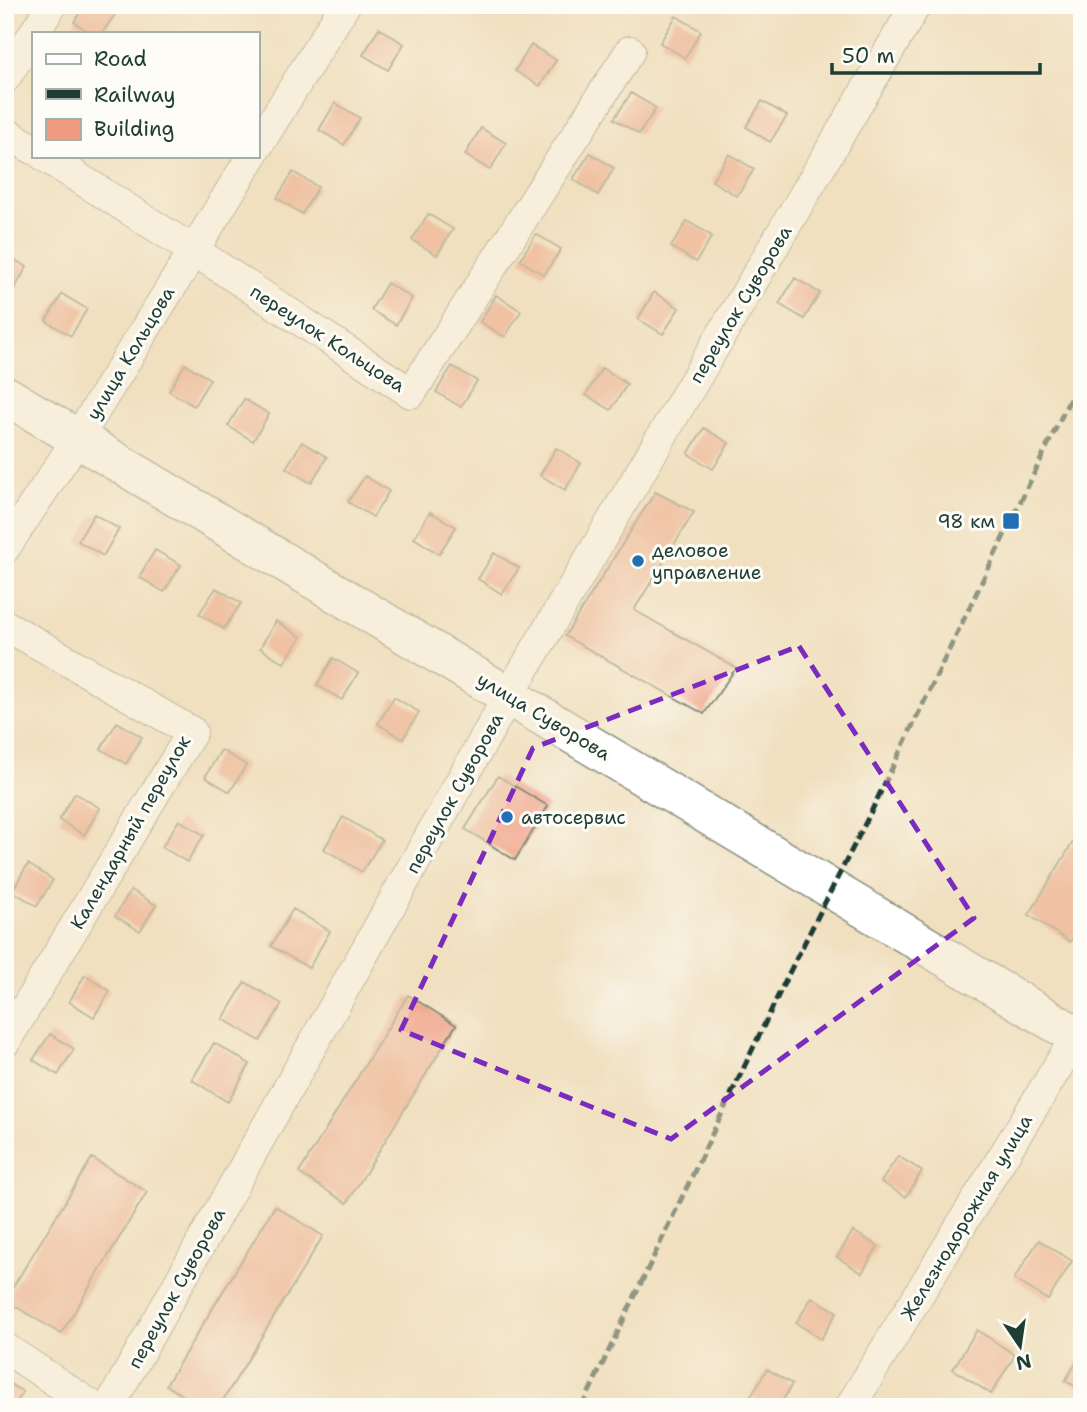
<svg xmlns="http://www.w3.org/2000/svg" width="1087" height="1412" font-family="'Shantell Sans',sans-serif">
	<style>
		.building { fill: #ef9b7f }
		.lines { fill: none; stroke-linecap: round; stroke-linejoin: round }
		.street-casing { stroke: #888e7a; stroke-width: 32 }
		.primary-casing { stroke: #888e7a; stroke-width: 41 }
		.street { stroke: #fff; stroke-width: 30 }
		.primary { stroke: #fff; stroke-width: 38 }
		.rail { stroke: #1f3d34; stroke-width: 5; stroke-dasharray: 10 5; stroke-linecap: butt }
		.marked { fill: none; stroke: #7b2cbf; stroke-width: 5; stroke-dasharray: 14 9; stroke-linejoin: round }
		.poi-dot { fill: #1f6fb2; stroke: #fdfcf7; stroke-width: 2.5 }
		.labels { text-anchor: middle; stroke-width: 6; stroke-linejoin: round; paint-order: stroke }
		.street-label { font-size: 19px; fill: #1f3d34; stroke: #fdfcf7 }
		.poi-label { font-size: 19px; fill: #1f3d34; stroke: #fdfcf7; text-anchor: start }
	</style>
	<rect width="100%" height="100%" fill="#fdfcf7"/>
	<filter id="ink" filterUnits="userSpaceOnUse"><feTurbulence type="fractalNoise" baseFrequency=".0143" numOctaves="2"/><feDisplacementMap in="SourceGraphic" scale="14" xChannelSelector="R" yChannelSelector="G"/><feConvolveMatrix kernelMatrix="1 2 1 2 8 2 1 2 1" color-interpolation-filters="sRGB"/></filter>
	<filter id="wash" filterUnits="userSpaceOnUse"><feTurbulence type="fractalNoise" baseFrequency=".00686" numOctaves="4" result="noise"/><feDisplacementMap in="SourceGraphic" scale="28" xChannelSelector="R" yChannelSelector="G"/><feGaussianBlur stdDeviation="1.57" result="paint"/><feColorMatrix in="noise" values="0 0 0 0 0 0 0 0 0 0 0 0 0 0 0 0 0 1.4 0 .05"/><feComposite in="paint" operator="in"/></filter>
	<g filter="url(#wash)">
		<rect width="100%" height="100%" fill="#f0e0c0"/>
		<g id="blocks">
			<path class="building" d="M85 5H105L116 13 102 33H91L74 22Z
				M676 16 701 31 685 58 660 43Z
				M379 28 404 44 388 70 363 55Z
				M531 45 556 60 540 86 515 71Z
				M631 93 656 108 639 134 614 119Z
				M762 101 787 116 770 142 746 127Z
				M335 103 360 118 344 145 319 130Z
				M481 128 506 143 490 170 465 155Z
				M590 153 614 168 598 195 573 179Z
				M729 154 754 169 737 196 712 181Z
				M293 172 318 187 302 214 277 198Z
				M428 214 453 229 437 255 412 240Z
				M687 221 712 236 696 262 671 247Z
				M536 234 561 249 544 275 520 260Z
				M5 254 27 267 11 294 5 290Z
				M795 278 820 293 804 319 779 304Z
				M387 283 412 298 396 325 371 310Z
				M654 292 679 308 663 334 638 319Z
				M62 294 87 309 71 336 46 321Z
				M496 295 521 311 505 337 480 322Z
				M185 364 210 379 194 406 169 391Z
				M452 366 477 381 461 407 436 392Z
				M602 368 627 384 611 410 586 395Z
				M244 399 269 414 253 441 228 426Z
				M704 428 729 443 713 469 688 454Z
				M302 442 327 457 311 483 286 468Z
				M556 448 581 463 565 490 540 475Z
				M365 476 389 491 373 517 348 502Z
				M655 492 694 512 634 610 736 668 704 714 565 636Z
				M430 512 456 527 439 554 414 538Z
				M94 514 119 529 103 556 78 541Z
				M155 550 181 565 164 592 139 577Z
				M494 553 519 568 502 594 478 579Z
				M216 588 241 603 224 629 199 614Z
				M276 621 301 637 284 663 260 648Z
				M333 658 358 673 342 700 317 685Z
				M394 697 419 712 403 739 378 724Z
				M117 722 142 737 126 764 101 749Z
				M221 750 246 765 230 792 205 777Z
				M498 776 548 806 515 860 465 829Z
				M75 793 100 808 84 835 59 820Z
				M343 817 382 840 362 872 324 849Z
				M179 820 204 835 187 862 162 847Z
				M1073 842 1082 847V922L1070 942 1029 915Z
				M28 864 53 880 37 906 12 891Z
				M131 890 156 905 140 931 115 916Z
				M293 909 330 931 309 968 271 946Z
				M85 975 110 991 94 1017 69 1002Z
				M245 982 282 1004 260 1041 223 1019Z
				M408 995 456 1025 347 1203 299 1173Z
				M50 1034 74 1049 58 1075 33 1060Z
				M214 1043 250 1064 228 1102 192 1080Z
				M898 1156 922 1171 906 1197 881 1182Z
				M92 1158 147 1192 61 1334 5 1300Z
				M275 1206 323 1236 219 1407H202L166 1385Z
				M853 1231 878 1246 862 1273 837 1257Z
				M1039 1240 1072 1261 1048 1300 1014 1279Z
				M812 1297 837 1312 821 1339 796 1323Z
				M977 1330 1015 1355 991 1394 953 1369Z
				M1082 1354V1389L1065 1381Z
				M767 1369 792 1384 779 1407H769L751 1396Z
				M5 1381 23 1392 14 1407H5Z"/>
		</g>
	</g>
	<g filter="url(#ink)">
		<use href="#blocks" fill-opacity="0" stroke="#888e7a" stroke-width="2"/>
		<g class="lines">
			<g class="street-casing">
				<path id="street" d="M34 33 52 5
					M5 78 33 35
					M5 132 33 149
					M257 147 345 5
					M44 156 193 250 411 393 630 51
					M5 548 78 438 252 156
					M5 625 192 732 5 1042
					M5 1348 94 1407
					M109 1407 509 695 916 5
					M850 1407 1082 1027"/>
			</g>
			<g class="primary-casing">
				<path id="primary" d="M5 395 1082 1039"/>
			</g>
			<use href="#street" class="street"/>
			<use href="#primary" class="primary"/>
			<path class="rail" d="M582 1407 787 977 870 814 1082 374"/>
		</g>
	</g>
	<path d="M0 0H1087V1412H0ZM799 646 974 918 671 1139 401 1030 533 748Z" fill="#f0e0c0" fill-opacity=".55" fill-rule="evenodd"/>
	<path class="marked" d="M799 646 974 918 671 1139 401 1030 533 748Z"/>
	<g class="poi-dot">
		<rect x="1002" y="512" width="18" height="18" rx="3.5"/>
		<circle cx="638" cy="561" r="7"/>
		<circle cx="507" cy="817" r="7"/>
	</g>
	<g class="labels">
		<g class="street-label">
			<text transform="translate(740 304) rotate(-59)" y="7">переулок Суворова</text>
			<text transform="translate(328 338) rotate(33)" y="7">переулок Кольцова</text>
			<text transform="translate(130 353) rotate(-59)" y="7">улица Кольцова</text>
			<text transform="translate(544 716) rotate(31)" y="7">улица Суворова</text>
			<text transform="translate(454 793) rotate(-61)" y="7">переулок Суворова</text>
			<text transform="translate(130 832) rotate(-60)" y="7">Календарный переулок</text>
			<text transform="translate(966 1217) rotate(-59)" y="7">Железнодорожная улица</text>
			<text transform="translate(176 1288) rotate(-61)" y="7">переулок Суворова</text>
		</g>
		<g class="poi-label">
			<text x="995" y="528" text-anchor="end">98 км</text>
			<text x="652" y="557">деловое<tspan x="652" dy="22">управление</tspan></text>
			<text x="521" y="824">автосервис</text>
		</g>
	</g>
	<rect width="1087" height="1412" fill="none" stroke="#fdfcf7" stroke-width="28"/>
	<rect x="32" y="32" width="228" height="126" fill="#fdfcf7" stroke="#a4b0a9" stroke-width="2"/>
	<rect x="46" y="54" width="35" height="10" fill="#ffffff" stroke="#a4b0a9" stroke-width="2"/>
	<text x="94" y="66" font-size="21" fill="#1f3d34">Road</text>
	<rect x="46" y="89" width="35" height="10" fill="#1f3d34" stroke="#a4b0a9" stroke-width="2"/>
	<text x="94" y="102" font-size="21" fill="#1f3d34">Railway</text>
	<rect x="46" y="119" width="35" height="21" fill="#ef9b7f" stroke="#a4b0a9" stroke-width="2"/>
	<text x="94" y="136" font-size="21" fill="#1f3d34">Building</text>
	<g transform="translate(1020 1346) rotate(167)" stroke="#fdfcf7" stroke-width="5" paint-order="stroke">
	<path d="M0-5L12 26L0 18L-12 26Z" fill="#1f3d34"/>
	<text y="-10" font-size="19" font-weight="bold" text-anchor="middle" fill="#1f3d34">N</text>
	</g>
	<path d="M832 63v10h208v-10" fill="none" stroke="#1f3d34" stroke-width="3.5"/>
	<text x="842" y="63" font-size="21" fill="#1f3d34" stroke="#fdfcf7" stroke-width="5" paint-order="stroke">50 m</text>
</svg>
